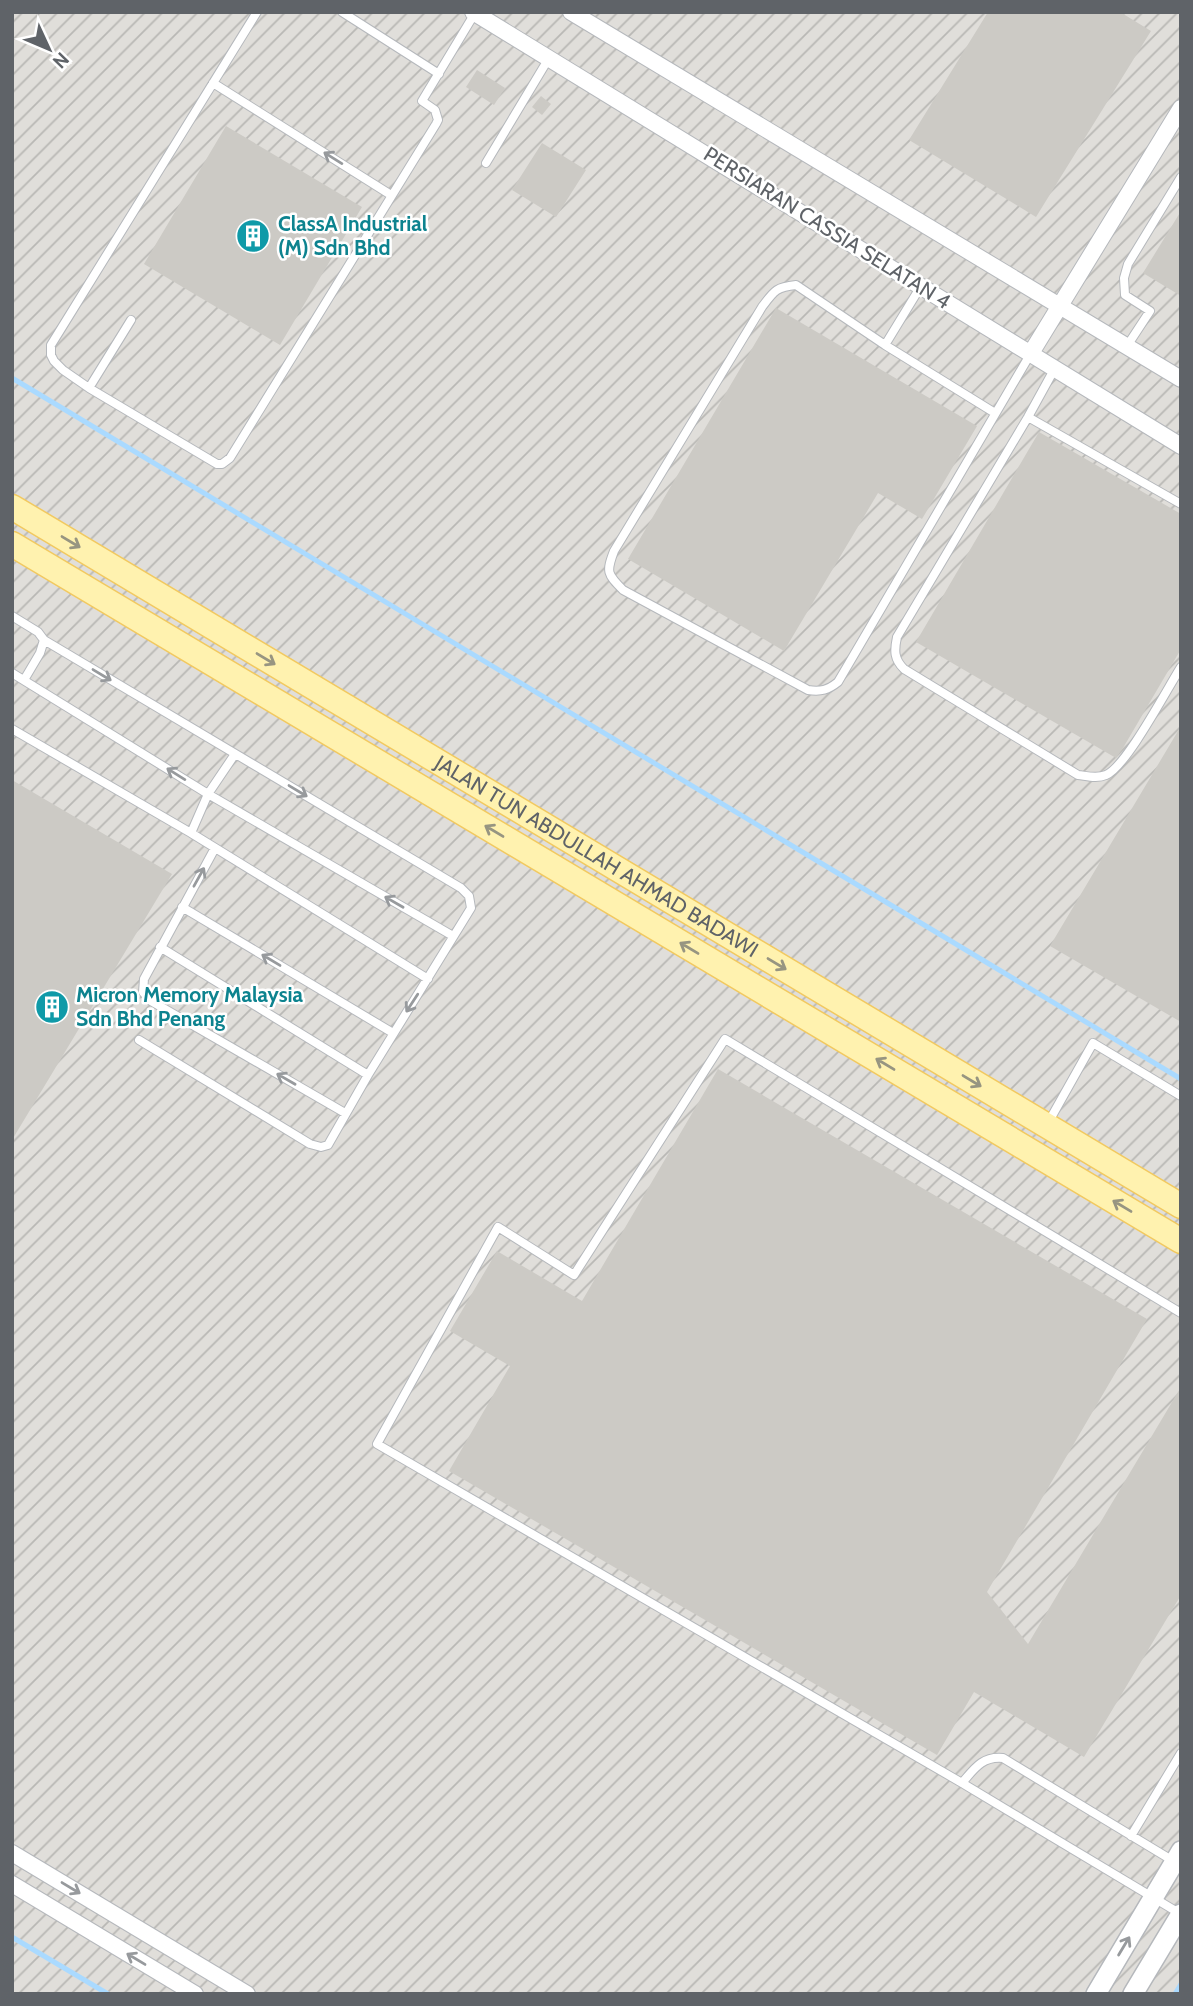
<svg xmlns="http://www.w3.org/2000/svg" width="1193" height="2006" font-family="Cabin,sans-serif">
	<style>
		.industrial { fill: url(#industrial-furrows) }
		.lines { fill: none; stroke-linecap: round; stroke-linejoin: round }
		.stream { stroke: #aadaff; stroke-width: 5 }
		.building { fill: #cccac5 }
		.service-casing { stroke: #b5b8bc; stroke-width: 10 }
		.minor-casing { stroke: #b5b8bc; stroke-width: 18 }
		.tertiary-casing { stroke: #b5b8bc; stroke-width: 22 }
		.primary-casing { stroke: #f2c960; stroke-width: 27 }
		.service { stroke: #fff; stroke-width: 8 }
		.minor { stroke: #fff; stroke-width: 16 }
		.tertiary { stroke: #fff; stroke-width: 19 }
		.primary { stroke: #fff2af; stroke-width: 24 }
		.oneway { stroke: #979a9d }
		.oneway2 { stroke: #979581 }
		.labels { text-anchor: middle; stroke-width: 5; stroke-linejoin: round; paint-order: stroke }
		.culture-label { font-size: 21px; font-weight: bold; fill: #0d838f; stroke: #fff; text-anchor: start }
		.street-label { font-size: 21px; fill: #5f6368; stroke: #fff }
	</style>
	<defs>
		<pattern id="industrial-furrows" width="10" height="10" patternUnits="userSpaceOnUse" patternTransform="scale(1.75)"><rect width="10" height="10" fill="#e0deda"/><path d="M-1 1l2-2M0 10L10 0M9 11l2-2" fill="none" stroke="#b9b8b5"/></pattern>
	</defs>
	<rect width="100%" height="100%" fill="#f1efe8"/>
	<path class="industrial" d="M12 12H1181V1994H12Z"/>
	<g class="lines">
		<path class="stream" d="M12 378 1181 1079
			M12 1937 108 1994
			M1175 1994 1181 1984"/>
	</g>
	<path class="building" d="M988 12H1120L1151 31 1036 217 909 140Z
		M477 70 505 88 494 105 466 87Z
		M541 96 551 104 542 115 532 107Z
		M226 126 362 207 280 345 144 264Z
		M542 143 586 170 556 217 512 190Z
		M1181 211V296L1143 273Z
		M776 308 977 426 922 519 878 493 784 651 628 559Z
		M1039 432 1181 514V649L1123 748 1116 758 916 642Z
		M1181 726V1022L1050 946Z
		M12 780 172 874 12 1140Z
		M718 1069 1147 1319 987 1592 1028 1644 1181 1387V1595L1084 1757 974 1692 937 1755 449 1471 510 1366 450 1331 497 1251 582 1301Z"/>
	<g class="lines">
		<g class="service-casing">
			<path id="service" d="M257 12 51 345V355L54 361 63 370 89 388 217 464H222L230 458 436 124 438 120 435 110 422 101 475 13
				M342 12 439 74
				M213 83 391 195
				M486 163 549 58
				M885 345 921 286
				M1127 346 1150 311 1125 295 1124 278 1128 264 1181 177
				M1055 368 1028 417 897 637C894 651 894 659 904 669L1078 775C1087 776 1097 779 1106 775 1126 767 1167 689 1181 667
				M89 388 131 320
				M995 413 885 345 796 285C776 287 774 291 762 307L614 551C606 572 607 574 623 590L808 690C821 692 828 690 838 682L1031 353
				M1028 417 1181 504
				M12 616 38 632 44 640 40 653 24 680
				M44 640 461 888 469 896 471 908 368 1075 328 1145 321 1147 310 1144 139 1040
				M12 673 208 794 453 936
				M12 729 191 833 428 979
				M191 833 208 794 235 754
				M215 848 144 979 143 992 151 1001 345 1113
				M182 907 393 1033
				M160 947 368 1075
				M1048 1123 1093 1043 1181 1096
				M962 1783C974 1769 982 1756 1003 1758L1175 1862
				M1131 1836 1181 1753
				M1179 1913 962 1783 377 1444 498 1227 574 1275 725 1039 1181 1313"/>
		</g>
		<g class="minor-casing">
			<path id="minor" d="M473 12 1181 446
				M571 12 1181 379
				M1031 353 1181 108
				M12 1853 247 1994
				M12 1884 195 1994"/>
		</g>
		<g class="tertiary-casing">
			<path id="tertiary" d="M1096 1994 1181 1851
				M1133 1994 1181 1914"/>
		</g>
		<g class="primary-casing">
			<g id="primary">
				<path id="s1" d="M12 507 1181 1206"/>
				<path d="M12 544 1181 1241"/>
			</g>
		</g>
		<use href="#service" class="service"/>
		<use href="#minor" class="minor"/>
		<use href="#tertiary" class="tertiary"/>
		<use href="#primary" class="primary"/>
	</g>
	<defs><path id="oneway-shaft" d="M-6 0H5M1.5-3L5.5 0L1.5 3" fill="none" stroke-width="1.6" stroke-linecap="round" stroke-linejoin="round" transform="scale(1.75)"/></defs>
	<g class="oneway">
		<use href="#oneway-shaft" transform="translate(333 158) rotate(-148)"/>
		<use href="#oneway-shaft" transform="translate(102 675) rotate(31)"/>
		<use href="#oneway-shaft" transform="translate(176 774) rotate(-148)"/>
		<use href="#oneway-shaft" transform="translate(298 791) rotate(31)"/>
		<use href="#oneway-shaft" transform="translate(199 877) rotate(-61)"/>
		<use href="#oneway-shaft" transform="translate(394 902) rotate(-150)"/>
		<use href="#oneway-shaft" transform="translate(271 960) rotate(-149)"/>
		<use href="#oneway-shaft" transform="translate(412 1003) rotate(123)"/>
		<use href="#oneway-shaft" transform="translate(286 1079) rotate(-150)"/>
		<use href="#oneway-shaft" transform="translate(71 1888) rotate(31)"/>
		<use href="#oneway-shaft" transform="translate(1124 1946) rotate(-59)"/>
		<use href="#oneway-shaft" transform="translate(136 1959) rotate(-149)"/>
	</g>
	<g class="oneway2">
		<use href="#oneway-shaft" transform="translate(71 542) rotate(31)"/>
		<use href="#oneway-shaft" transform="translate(266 659) rotate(31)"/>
		<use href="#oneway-shaft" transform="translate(494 831) rotate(-149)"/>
		<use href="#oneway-shaft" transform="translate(689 948) rotate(-149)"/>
		<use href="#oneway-shaft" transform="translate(777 964) rotate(31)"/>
		<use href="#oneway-shaft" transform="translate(885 1064) rotate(-149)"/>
		<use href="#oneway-shaft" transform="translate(972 1081) rotate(31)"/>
		<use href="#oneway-shaft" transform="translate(1122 1206) rotate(-149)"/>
	</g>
	<defs>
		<g id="building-disc" transform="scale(1.75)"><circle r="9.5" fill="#0f9aa8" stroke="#fff"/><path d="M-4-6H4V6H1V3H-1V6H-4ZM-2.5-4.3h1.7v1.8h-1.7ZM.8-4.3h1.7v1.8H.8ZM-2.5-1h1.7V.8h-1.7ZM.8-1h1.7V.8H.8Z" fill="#fff"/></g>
	</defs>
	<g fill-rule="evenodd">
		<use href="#building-disc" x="253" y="236"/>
		<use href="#building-disc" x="52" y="1007"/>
	</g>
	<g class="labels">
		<g class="culture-label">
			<text x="278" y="231">ClassA Industrial<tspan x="278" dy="24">(M) Sdn Bhd</tspan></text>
			<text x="76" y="1002">Micron Memory Malaysia<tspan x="76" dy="24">Sdn Bhd Penang</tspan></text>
		</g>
		<g class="street-label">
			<text transform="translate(827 228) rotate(32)" y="7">PERSIARAN CASSIA SELATAN 4</text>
			<text dy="7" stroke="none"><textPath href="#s1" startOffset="681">JALAN TUN ABDULLAH AHMAD BADAWI</textPath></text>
		</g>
	</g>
	<rect width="1193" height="2006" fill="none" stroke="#5f6368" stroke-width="28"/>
	<g transform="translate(49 49) rotate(134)" stroke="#ffffff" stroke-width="5" paint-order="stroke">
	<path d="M0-5L12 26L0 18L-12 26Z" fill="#5f6368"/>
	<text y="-10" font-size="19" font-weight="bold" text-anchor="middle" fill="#5f6368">N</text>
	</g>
</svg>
